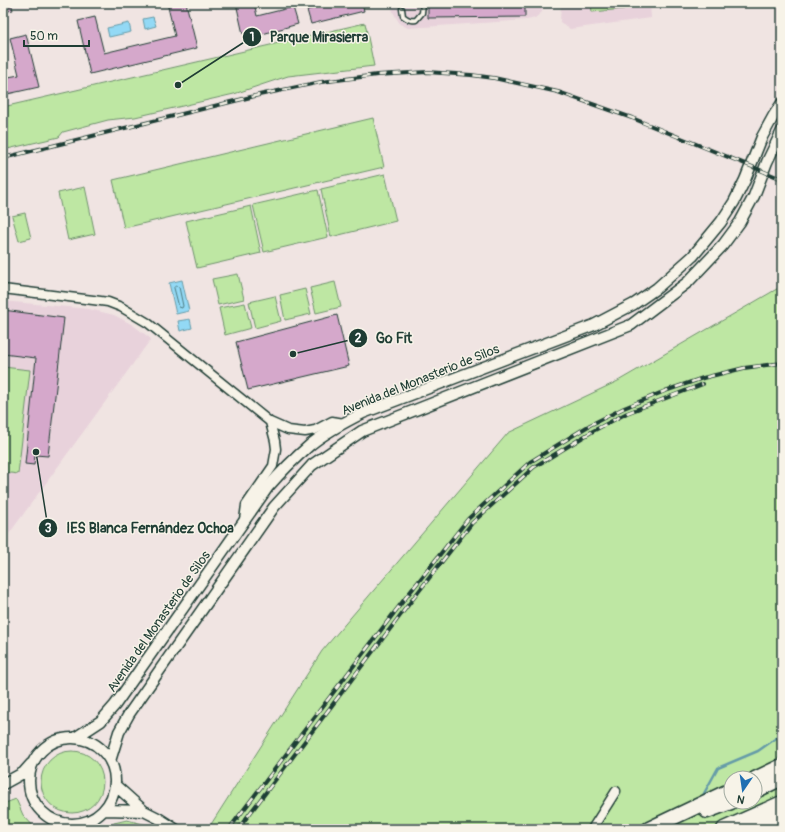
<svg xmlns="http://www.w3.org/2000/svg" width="785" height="832" font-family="Pangolin,sans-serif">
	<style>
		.built { fill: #e8d2db }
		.green { fill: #bee7a3; stroke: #6e926c; fill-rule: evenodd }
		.water { fill: #93d9f5; stroke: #659ba8 }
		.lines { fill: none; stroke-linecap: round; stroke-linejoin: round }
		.shore { stroke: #4d7b81; stroke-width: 1 }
		.stream { stroke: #659ba8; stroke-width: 2.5 }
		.building { fill: #d5a8cb; stroke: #1f3d34 }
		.service-casing { stroke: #1f3d34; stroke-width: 7 }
		.minor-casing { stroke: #1f3d34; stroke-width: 11 }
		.tertiary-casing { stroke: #1f3d34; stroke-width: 13 }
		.motorway-casing { stroke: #1f3d34; stroke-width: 17 }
		.service { stroke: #f7f3e8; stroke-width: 4 }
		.minor { stroke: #f7f3e8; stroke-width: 8 }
		.tertiary { stroke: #f7f3e8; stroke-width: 10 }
		.motorway { stroke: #f7f3e8; stroke-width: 14 }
		.rail-casing { stroke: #1f3d34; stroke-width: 4 }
		.rail { stroke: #f7f3e8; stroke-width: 2.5; stroke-dasharray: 8; stroke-linecap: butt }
		.labels { text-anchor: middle; stroke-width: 3; stroke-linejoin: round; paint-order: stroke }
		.street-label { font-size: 13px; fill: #1f3d34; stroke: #f7f3e8 }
		.leader { fill: none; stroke: #1f3d34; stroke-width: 1.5 }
		.callout-dot { fill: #1f3d34; stroke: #f7f3e8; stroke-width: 1.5 }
		.mark-label { font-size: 12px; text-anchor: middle; font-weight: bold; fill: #fff }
		.callout-label { font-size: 14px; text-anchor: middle; font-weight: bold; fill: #1f3d34; stroke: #f7f3e8; stroke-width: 3; stroke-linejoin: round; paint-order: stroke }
	</style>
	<rect width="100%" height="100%" fill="#f0e4e2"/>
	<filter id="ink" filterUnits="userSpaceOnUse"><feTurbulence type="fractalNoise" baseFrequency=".025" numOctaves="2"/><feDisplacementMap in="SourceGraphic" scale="8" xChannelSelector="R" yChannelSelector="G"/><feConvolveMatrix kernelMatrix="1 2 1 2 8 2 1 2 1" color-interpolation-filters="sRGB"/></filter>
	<g filter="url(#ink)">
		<path class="built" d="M391 3H543L542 12 535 18 527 20 408 28 400 24 393 12Z
			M561 3H650L651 18 570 29 560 22Z
			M3 301 89 309 114 315 133 325 151 339 3 542Z"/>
		<path class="green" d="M591 3H624V9L592 12Z
			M365 23 374 66 288 76 234 94 135 117 108 120 63 132 59 137 3 150V107Z
			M373 118 384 167 124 228 113 180Z
			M385 174 396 221 331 237 321 189Z
			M85 187 95 234 68 240 58 193Z
			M318 190 328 237 264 252 253 205Z
			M251 206 261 253 197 268 186 221Z
			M25 213 31 238 19 241 12 216Z
			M238 274 244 299 218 305 212 279Z
			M335 282 341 307 316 313 310 288Z
			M782 286V829H208L322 651 508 433 618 381ZM731 778H755V802H731Z
			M305 289 311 314 285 320 280 295Z
			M275 296 281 321 255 328 249 302Z
			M245 303 251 328 225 335 219 308Z
			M3 367 30 370 18 474 3 472Z
			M41 782a31 31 0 1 1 62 0a31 31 0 1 1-62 0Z
			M16 799 23 815 36 829H3V804Z
			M127 820 147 825 154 829H106L114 823Z"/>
		<path class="water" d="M153 17 156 26 145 29 143 19Z
			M129 23 131 32 109 37 107 28Z
			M182 280 189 311 176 314 169 283Z
			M190 319 192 328 180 331 178 321Z"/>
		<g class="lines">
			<path class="shore" d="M176 286 179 287 183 306 182 308 179 307 174 288Z"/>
			<path class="stream" d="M702 797 718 768 758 751 782 734"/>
		</g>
		<path class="building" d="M3 3H11L13 10 3 12Z
			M167 3H186L197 48 90 74 78 21 95 17 104 53 175 36Z
			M236 3H254L257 16 293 7 298 24 248 38 243 34Z
			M333 3H362L364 11 311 24 307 10Z
			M428 3H525V17L428 18Z
			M26 34 39 87 3 95V78L19 75 10 38Z
			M3 310 64 318 48 456 35 455 34 465 25 464 36 358 3 354Z
			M337 315 349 366 248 390 236 342Z"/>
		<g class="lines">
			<g class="service-casing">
				<path id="service" d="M402 9 403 16C407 19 410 21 416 20L422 13 423 3"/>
			</g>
			<g class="minor-casing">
				<path id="minor" d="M3 289 93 300 108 302 121 307 148 323 270 422 288 430 305 432 315 430 332 421 344 423
					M244 520 246 505 273 466 276 449 275 441 270 422
					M592 829 616 791"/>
			</g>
			<g class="tertiary-casing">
				<path id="tertiary" d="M75 738 101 721 115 705 268 487C281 472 295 458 310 445 326 432 345 422 363 413L594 325 634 304 657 288 693 256 721 222 734 202 745 180 762 137 774 115 782 103
					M29 781a43 43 0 1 1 86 0a43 43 0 1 1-86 0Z
					M110 761 119 732 129 714 274 507 312 465 362 431 631 325 688 282 723 245 740 222 754 196 767 162 782 131
					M3 784 23 773 31 764
					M115 785 144 811 158 818 175 829
					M105 810 144 811"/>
			</g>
			<g class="motorway-casing">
				<path id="motorway" d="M755 779 782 766
					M755 791 782 778
					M707 811 731 802
					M649 829 731 790
					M724 829 782 803
					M748 829 782 815"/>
			</g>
			<use href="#service" class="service"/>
			<use href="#minor" class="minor"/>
			<use href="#tertiary" class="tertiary"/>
			<use href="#motorway" class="motorway"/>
			<g class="rail-casing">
				<path id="rail" d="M3 158 259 95 321 82 377 75 427 72 471 75 494 78 558 92 632 118 782 179
					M229 829 407 596 468 519 530 462 590 425 624 408 665 391 703 378 744 368 782 363
					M238 829 412 600 472 523 534 467 593 431 627 413 703 384"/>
			</g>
			<use href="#rail" class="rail"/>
		</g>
	</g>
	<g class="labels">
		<g class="street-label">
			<text transform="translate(420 379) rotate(-22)" y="5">Avenida del Monasterio de Silos</text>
			<text transform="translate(158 621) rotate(-55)" y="5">Avenida del Monasterio de Silos</text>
		</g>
	</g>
	<path class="leader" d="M178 85L252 37M293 354L358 338M36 452L48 528"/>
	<g class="callout-dot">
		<circle cx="178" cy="85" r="4"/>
		<circle cx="293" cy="354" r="4"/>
		<circle cx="36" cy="452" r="4"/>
		<circle cx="252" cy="37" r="10"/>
		<circle cx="358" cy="338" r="10"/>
		<circle cx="48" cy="528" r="10"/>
	</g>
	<g class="mark-label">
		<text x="252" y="41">1</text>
		<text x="358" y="342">2</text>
		<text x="48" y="532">3</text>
	</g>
	<g class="callout-label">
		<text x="319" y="42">Parque Mirasierra</text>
		<text x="394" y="343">Go Fit</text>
		<text x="150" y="533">IES Blanca Fernández Ochoa</text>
	</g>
	<rect width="785" height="832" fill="none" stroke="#f7f3e8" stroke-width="16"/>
	<rect x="8" y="8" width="769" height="816" fill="none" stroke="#1f3d34" stroke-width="1.5" filter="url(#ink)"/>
	<g transform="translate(743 790) rotate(193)"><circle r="19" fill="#f7f3e8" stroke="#a1aaa0"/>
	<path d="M0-3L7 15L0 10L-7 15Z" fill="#1f6fb2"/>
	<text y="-6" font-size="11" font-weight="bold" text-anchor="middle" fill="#1f3d34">N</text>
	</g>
	<path d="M24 40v6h65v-6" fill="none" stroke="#1f3d34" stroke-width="2"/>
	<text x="30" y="40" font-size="12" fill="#1f3d34" stroke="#f7f3e8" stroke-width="3" paint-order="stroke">50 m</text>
</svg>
